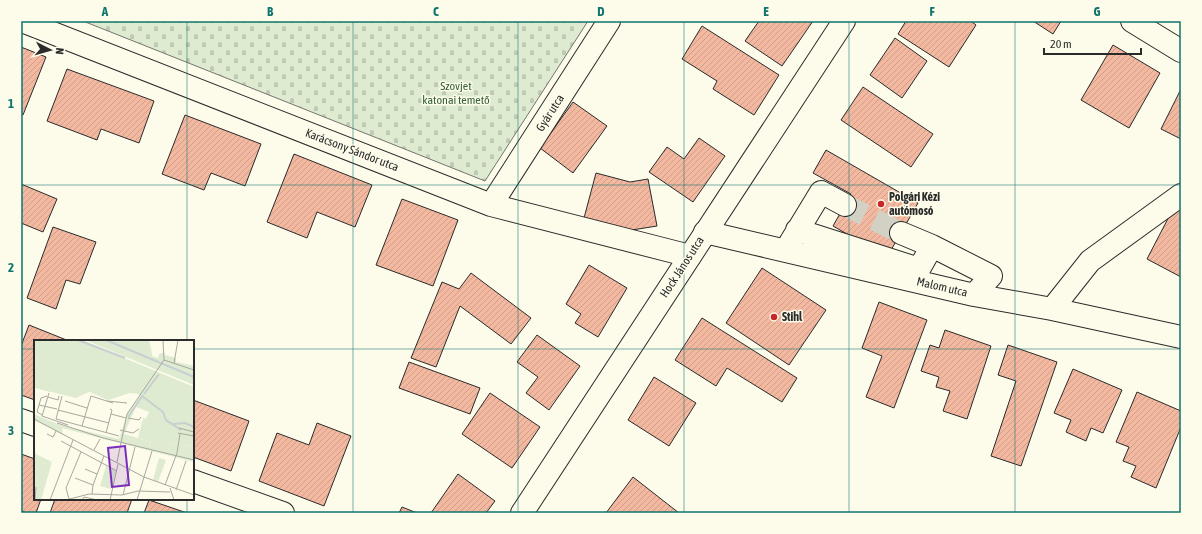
<svg xmlns="http://www.w3.org/2000/svg" width="1202" height="534" font-family="'Asap Condensed',sans-serif">
	<style>
		.cemetery { fill: url(#cemetery-stones); stroke: #74746e }
		.building { fill: url(#building-hatch); stroke: #2b2b2b }
		.lines { fill: none; stroke-linecap: round; stroke-linejoin: round }
		.minor-tunnel { stroke: #d3d1c4; stroke-width: 22; stroke-dasharray: 22 11; stroke-linecap: butt }
		.minor-casing { stroke: #2b2b2b; stroke-width: 24 }
		.major-casing { stroke: #2b2b2b; stroke-width: 24 }
		.minor { stroke: #fdfbea; stroke-width: 22 }
		.major { stroke: #fdfbea; stroke-width: 22 }
		.grid { fill: none; stroke: #0f766e; stroke-width: 1; stroke-opacity: 0.55 }
		.poi-dot { fill: #c62828; stroke: #fdfbea; stroke-width: 1.5 }
		.labels { text-anchor: middle; stroke-width: 3; stroke-linejoin: round; paint-order: stroke }
		.park-label { font-size: 12px; fill: #34623c; stroke: #fdfbea }
		.street-label { font-size: 12px; fill: #2b2b2b; stroke: #fdfbea }
		.poi-label { font-size: 12px; font-weight: bold; fill: #2b2b2b; stroke: #fdfbea; text-anchor: start }
		.inset-river { fill: none; stroke: #c7d0d0; stroke-width: 2 }
		.inset-road { fill: none; stroke: #a9a89e; stroke-width: 1 }
		.view { fill: #7b2cbf; fill-opacity: 0.15; stroke: #7b2cbf; stroke-width: 2 }
		.inset-edge { fill: none; stroke: #2b2b2b; stroke-width: 2 }
		.neatline { fill: none; stroke: #0f766e; stroke-width: 1.5 }
		.grid-label { font-size: 13px; text-anchor: middle; font-weight: bold; fill: #0f766e }
	</style>
	<defs>
		<pattern id="cemetery-stones" width="16" height="16" patternUnits="userSpaceOnUse"><rect width="16" height="16" fill="#deebd1"/><path d="M2 7V4a2 2 0 0 1 4 0v3zM10 15v-3a2 2 0 0 1 4 0v3z" fill="#bfcab4"/></pattern>
		<pattern id="building-hatch" width="6" height="6" patternUnits="userSpaceOnUse"><rect width="6" height="6" fill="#f2b8a0"/><path d="M-1 1l2-2M0 6l6-6M5 7l2-2" fill="none" stroke="#d09e8a"/></pattern>
	</defs>
	<rect width="100%" height="100%" fill="#fdfbea"/>
	<path class="cemetery" d="M83 21H588L485 181Z"/>
	<path class="building" d="M759 21H813L782 66 745 41Z
		M906 21H971L976 25 949 67 898 34Z
		M1033 21H1061L1053 34Z
		M702 26 779 75 754 115 713 89 717 81 682 59Z
		M895 38 927 61 902 98 870 75Z
		M1113 45 1160 73 1129 128 1081 100Z
		M21 47 46 57 23 115 21 114Z
		M67 69 154 101 139 143 101 129 97 140 47 121Z
		M863 87 933 134 911 167 841 120Z
		M1181 89V139L1161 129Z
		M573 102 607 126 573 173 540 148Z
		M185 115 261 144 245 186 211 173 204 190 162 174Z
		M699 138 725 156 693 202 649 172 667 147 684 159Z
		M826 150 918 203 887 257 833 226 851 194 813 173Z
		M294 154 372 185 355 227 317 212 307 238 267 222Z
		M596 173 630 182 648 179 657 226 632 230 584 218Z
		M21 184 57 199 43 232 21 223Z
		M402 199 458 220 433 286 376 265Z
		M1175 205 1181 208V277L1147 259Z
		M53 227 96 242 80 284 66 280 56 309 27 298Z
		M589 265 627 288 598 337 575 323 581 314 566 304Z
		M762 268 826 310 789 365 726 323Z
		M471 273 531 318 511 344 460 306 436 367 411 358 442 282 459 289Z
		M879 302 927 320 894 408 866 397 882 356 862 348Z
		M702 318 797 378 782 402 727 368 716 386 675 360Z
		M29 325 69 341H35V400L21 395V346Z
		M945 330 991 346 967 419 943 411 950 391 936 387 939 377 921 371 930 345 939 348Z
		M537 335 580 366 549 410 526 393 538 377 517 362Z
		M1008 345 1057 362 1021 466 991 456 1016 381 998 375Z
		M409 362 480 388 470 414 399 388Z
		M1073 369 1122 390 1103 433 1091 428 1086 441 1066 432 1071 420 1054 413Z
		M654 377 696 403 669 446 628 420Z
		M1137 392 1181 411V427L1156 488 1131 477 1136 466 1123 461 1129 447 1116 442Z
		M490 393 540 427 512 468 462 434Z
		M193 400 249 421 231 471 193 457Z
		M317 423 351 436 324 506 259 481 277 433 309 445Z
		M21 454 35 459V499H41L36 513H27L21 511Z
		M458 474 495 501 486 513H431Z
		M633 477 679 513H606Z
		M55 499H132L127 513H50Z
		M149 500 187 513H144Z
		M402 507 417 513H399Z"/>
	<g class="lines">
		<path class="minor-tunnel" d="M845 205 901 233"/>
		<g class="minor-casing">
			<path id="minor" d="M22 21 491 205 690 256
				M1132 21 1181 51
				M491 205 609 21
				M797 230 919 269 932 246 991 276 974 295
				M705 232 974 295 1052 309 1181 337
				M901 233 932 246
				M790 243 821 192 845 205
				M1052 309 1090 261 1181 195
				M21 420 35 425
				M193 481 283 513"/>
		</g>
		<g class="major-casing">
			<path id="major" d="M522 513 844 21"/>
		</g>
		<use href="#minor" class="minor"/>
		<use href="#major" class="major"/>
	</g>
	<path class="grid" d="M187 21V341M353 21V513M518 21V513M684 21V513M849 21V513M1015 21V513M21 185H1181M21 349H35M193 349H1181M187 499V513"/>
	<g class="poi-dot">
		<circle cx="881" cy="204" r="4"/>
		<circle cx="774" cy="317" r="4"/>
	</g>
	<g class="labels">
		<g class="park-label">
			<text x="456" y="90">Szovjet<tspan x="456" dy="14">katonai temető</tspan></text>
		</g>
		<g class="street-label">
			<text transform="translate(550 113) rotate(-57)" y="4">Gyár utca</text>
			<text transform="translate(352 150) rotate(21)" y="4">Karácsony Sándor utca</text>
			<text transform="translate(682 267) rotate(-57)" y="4">Hock János utca</text>
			<text transform="translate(942 287) rotate(13)" y="4">Malom utca</text>
		</g>
		<g class="poi-label">
			<text x="889" y="201">Polgári Kézi<tspan x="889" dy="14">autómosó</tspan></text>
			<text x="782" y="321">Stihl</text>
		</g>
	</g>
	<g transform="translate(34 340)">
		<rect width="160" height="160" fill="#fdfbea"/>
		<path d="M0 0H47L160 47V79L133 76 122 82 112 79 115 72 102 67 90 94 117 102 115 106 135 111 137 103 160 107V122L28 88 29 95 0 80V74L26 85 85 99 94 72 106 56 102 52 95 53 74 60 57 51 42 58 2 48 0 47ZM51 0H82L118 13V16L124 18 125 14 130 12 131 15 142 18V22L160 26V33L130 22 129 25 160 38V45ZM0 113 18 122 9 124 0 133Z" fill="#deebd1"/>
		<path d="M82 0H115L118 13 101 8ZM0 19 16 31V34H25L30 28 34 29 39 34 32 35 71 54 100 50 102 47 95 42 97 40 102 41 101 45 106 48 107 54 95 53 74 60 44 47 39 56 25 53 24 40 17 41 16 52 2 48 0 47ZM130 22 160 33V38L129 25ZM122 43 151 55 147 59 160 64V79L133 76 129 78 122 70 112 64 110 68 105 67Z" fill="#deebd1"/>
		<path d="M125 118 132 120 124 142 119 140ZM72 126 82 131 77 149 66 146Z" fill="#deebd1"/>
		<path d="M133 76 160 79V107L137 103 135 111 115 107 117 102 104 98 109 78 122 81Z" fill="#deebd1"/>
		<path d="M18 122 7 160H0L1 132 9 124Z" fill="#deebd1"/>
		<path class="inset-river" d="M44 0 91 18M72 0 160 37M110 54 125 34M108 56 129 72 132 80 147 90M94 77 109 55M139 84 151 83 160 87"/>
		<path class="inset-road" d="M129 0 130 20M130 20 160 30M140 23 144 0M15 53 8 76 34 85M14 57 24 60 25 56M31 61 53 68M73 61 93 63M5 65 23 69M24 70 75 83M77 74 92 78M8 75 3 72 7 58 13 56M94 78 105 80 107 77M0 79 110 137 160 155M22 79 85 96M22 79 28 56M23 83 69 98 160 120M48 86 57 56 79 63M145 88 160 92M86 90 99 93 105 89M72 93 78 70 76 69M144 93 160 96M13 94 19 97 22 91M27 101 83 131M60 110 66 99M83 122 93 74 130 20M51 129 63 134M41 138 59 145M131 145 143 113 146 94M136 148 140 160M142 150 152 121M58 154 59 145 70 116M89 155 101 107M35 159 32 148 47 112M1 160 2 147M16 160 39 100M32 160 55 154 88 155 104 151 136 152M48 160 50 157 63 160M76 160 84 124M103 160 118 111"/>
		<path class="view" d="M91 106 95 145 78 147 74 108Z"/>
		<rect width="160" height="160" class="inset-edge"/>
	</g>
	<rect width="1202" height="534" fill="none" stroke="#fdfbea" stroke-width="44"/>
	<g transform="translate(50 50) rotate(96)" stroke="#fdfbea" stroke-width="3" paint-order="stroke">
	<path d="M0-3L7 15L0 10L-7 15Z" fill="#2b2b2b"/>
	<text y="-6" font-size="11" font-weight="bold" text-anchor="middle" fill="#2b2b2b">N</text>
	</g>
	<path d="M1044 48v6h97v-6" fill="none" stroke="#2b2b2b" stroke-width="2"/>
	<text x="1050" y="48" font-size="12" fill="#2b2b2b" stroke="#fdfbea" stroke-width="3" paint-order="stroke">20 m</text>
	<rect x="22" y="22" width="1158" height="490" class="neatline"/>
	<g class="grid-label">
		<text x="105" y="16">A</text>
		<text x="270" y="16">B</text>
		<text x="436" y="16">C</text>
		<text x="601" y="16">D</text>
		<text x="766" y="16">E</text>
		<text x="932" y="16">F</text>
		<text x="1097" y="16">G</text>
		<text x="11" y="108">1</text>
		<text x="11" y="272">2</text>
		<text x="11" y="435">3</text>
	</g>
</svg>
